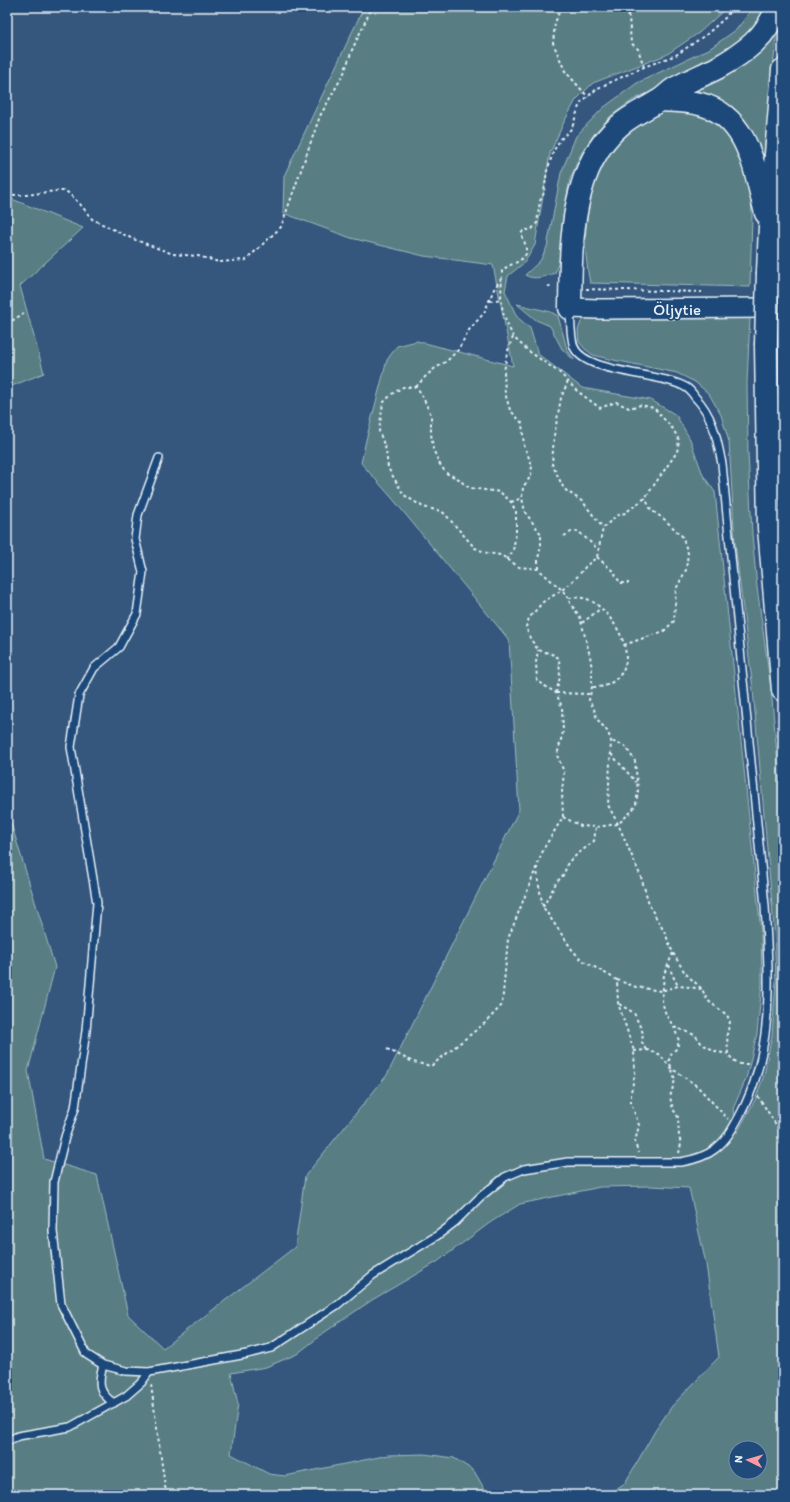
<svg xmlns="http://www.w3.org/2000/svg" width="790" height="1502" font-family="Itim,sans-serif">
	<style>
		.green { fill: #587e84; stroke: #a0b8be; fill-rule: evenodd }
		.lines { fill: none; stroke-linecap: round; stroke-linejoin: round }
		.service-casing { stroke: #e8f1f8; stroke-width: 10 }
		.secondary-casing { stroke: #e8f1f8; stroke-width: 22 }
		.trunk-casing { stroke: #e8f1f8; stroke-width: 25 }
		.path { stroke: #e8f1f8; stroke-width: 2; stroke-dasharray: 3 3; stroke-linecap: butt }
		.service { stroke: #1f4a7a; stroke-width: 7 }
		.secondary { stroke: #1f4a7a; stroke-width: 19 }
		.trunk { stroke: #1f4a7a; stroke-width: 22 }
		.trunk-bridge-casing { stroke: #e8f1f8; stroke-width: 25; stroke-linecap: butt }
		.trunk-bridge { stroke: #1f4a7a; stroke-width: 22 }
		.labels { text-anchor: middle; stroke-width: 3.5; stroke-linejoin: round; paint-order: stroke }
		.street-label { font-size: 17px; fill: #e8f1f8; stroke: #1f4a7a }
	</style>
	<rect width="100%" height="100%" fill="#35577e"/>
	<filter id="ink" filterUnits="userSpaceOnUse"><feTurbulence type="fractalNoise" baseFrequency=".025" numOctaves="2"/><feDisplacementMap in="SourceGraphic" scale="8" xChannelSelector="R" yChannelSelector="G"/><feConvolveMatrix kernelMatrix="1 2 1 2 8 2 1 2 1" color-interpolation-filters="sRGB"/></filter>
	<g filter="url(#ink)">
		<path class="green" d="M364 7H726L724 10 700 32 666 55 593 83 576 100 564 122 550 153 535 245 525 262 508 276 505 291 517 317 530 328 538 354 582 388 651 400 676 415 690 439 703 475 715 492 761 932 762 983 757 1034 746 1079 733 1109 737 1133 755 1100 764 1075 772 1035 776 982 774 927 753 690 735 544 729 442 721 415 709 394 695 382 677 373 609 359 593 355 585 349 579 342 578 330 581 322 586 317 750 318 747 383 748 452 752 534 757 587 771 689 783 819V1495H607L625 1483 655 1431 672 1406 719 1357 706 1264 689 1188 651 1186 600 1187 520 1204 491 1222 437 1262 372 1300 325 1332 297 1354 266 1367 231 1373 238 1404 231 1454 269 1474 285 1476 389 1455 424 1454 454 1458 474 1471 488 1495H7V810L55 967 28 1071 44 1159 97 1175 128 1315 163 1348 295 1247 305 1176 387 1075 519 810 509 640 392 498 361 463 366 440 387 360 397 346 417 341 513 366 493 265 424 256 351 238 283 213 284 176ZM736 1448H760V1472H736Z
			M752 7H770L760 25 721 59 633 100 612 115 594 134 580 156 570 179 563 216 559 261 555 273C545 276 535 281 525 275L540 261 547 247 561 173 576 136 603 108 637 83 709 49 736 30 750 12Z
			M777 29 763 166 689 92Z
			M677 104 709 113 735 139 750 184 752 216 750 287 590 283C588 274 587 264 586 255 583 223 593 167 616 143 634 125 654 114 677 104Z
			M783 172V285L777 284Z
			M7 197 83 228 20 286 44 373 7 388Z
			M517 304 551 312 558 316 567 349 574 360 562 349 550 326 536 320Z
			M778 317H783V578L774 434Z"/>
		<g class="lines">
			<g class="service-casing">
				<path id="service" d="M159 458 138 515 135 539 143 572 137 614 119 647 94 668 79 695 71 747 97 903 86 1031 75 1108 65 1137 54 1182 53 1231 61 1304 86 1354 103 1365 126 1371 149 1372 247 1354 271 1348 337 1305 373 1275 438 1235 455 1222 480 1197 505 1177 524 1169 568 1162H681C693 1160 705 1157 715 1149 727 1140 733 1128 740 1115 775 1050 769 977 765 906L722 464C717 439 713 415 695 397 693 394 690 390 687 388 662 372 585 374 574 347 570 336 571 321 570 310
					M103 1365C98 1383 98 1393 114 1403
					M7 1441 18 1436 70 1427 126 1396 142 1382 149 1372"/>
			</g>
			<g class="secondary-casing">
				<path id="secondary" d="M570 308 598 309 783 308"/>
			</g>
			<g class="trunk-casing">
				<path id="trunk" d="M660 100C673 101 687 101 700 104 749 116 755 172 766 213
					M768 272 770 227 783 70
					M570 308C571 248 569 169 619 126 631 115 646 109 660 100 665 97 669 92 674 89 688 81 703 75 717 68 744 53 767 37 777 7
					M766 345 769 528 783 690"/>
			</g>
			<path class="path" d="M561 7 555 23 553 43 565 71 588 97
				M611 7 629 17 631 43 638 49 644 67
				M626 7 629 17
				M7 194C28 198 45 190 66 191L80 204 92 219 133 239 173 254 198 256 219 262 246 260 281 227 320 116 344 73 352 50 372 7
				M548 286 554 287
				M586 289 702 292
				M490 301 501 299
				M7 324 24 313
				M513 337 507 353 504 372 505 393 510 410 522 423 524 446 532 465 531 476 523 487 522 498 525 512 541 534V545L538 559V569
				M568 381 561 398 554 436 552 464 564 489 583 502 603 528
				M416 387 425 377 434 369 447 361 458 350 469 330 484 313 494 289 501 279
				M511 502 522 498
				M564 536 571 532 578 531 599 550
				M597 557 614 572 620 583H629
				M507 560 513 551 516 533V512L511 502 500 492 470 488 465 485 459 479 446 473 439 463 433 449 431 433V415L421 393 416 387H403L392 394 383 403 379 431 386 450 388 468 404 495 423 507 441 511 445 514 475 548 487 553 501 555 519 567 538 569 562 590 569 598 570 603 580 617 590 656 592 669V687L589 700 594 709 597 719 608 732 611 741 608 805 618 824 641 877 650 907 665 933 673 953 685 973 702 989 707 1000 727 1015 730 1022 727 1034 728 1054 733 1060 740 1064H751
				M569 598C576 597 586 597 593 602 612 614 634 648 623 671 622 673 619 676 617 678 614 681 609 685 604 686 601 687 596 687 592 687
				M582 623 600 609
				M624 645 664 631 674 621 676 589 686 570 688 553 682 536 664 519 651 510 645 498
				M556 693 560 677 559 658 552 654 538 650 530 638 526 627 529 618 543 602 562 590 578 576 586 566 597 557 603 528 616 516 625 513 645 498 677 452 679 440 673 429 654 408 641 405 629 408 616 402 600 408 576 390 560 373 530 352 513 337 503 313 501 299 502 271C511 262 518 265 526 254V246L521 234 523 231 532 229 537 223 540 201 544 193 547 171 554 150 560 140 572 128 580 103 598 88 644 67 676 55 707 34 726 17 732 7
				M556 693 589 694
				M611 754 636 782
				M563 817 581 826 596 827 618 824 632 811 636 804 638 791 635 761 625 746 611 741
				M537 867 538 881 543 907 573 951 582 960 617 980 618 1003 634 1051 635 1074 631 1092V1103L639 1125 635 1142 638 1153
				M543 907 556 883 564 874 568 862 594 841 596 827
				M673 953 664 974 662 1001 666 1015 674 1027 679 1041 677 1048 671 1054 669 1060 675 1080 670 1097 673 1109 678 1117 679 1136 681 1144 679 1153
				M669 965 672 974 678 986
				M617 980 636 987 661 991 678 986 690 987 702 989
				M619 1004 634 1013 643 1033 642 1042 646 1050
				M674 1027 695 1035 702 1044 717 1052 728 1054
				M387 1049 413 1062 431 1066 485 1023 502 1005 508 939 544 848 563 817 562 792 564 772 557 755 563 732 562 707 556 693 537 681 536 662 538 650
				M634 1051 647 1050 659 1054 671 1068 697 1086 728 1119
				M758 1096 783 1136
				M151 1385 165 1487 169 1495"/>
			<use href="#service" class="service"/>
			<use href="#secondary" class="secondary"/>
			<use href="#trunk" class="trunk"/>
			<g class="trunk-bridge-casing">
				<path id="trunk-bridge" d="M766 345 768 272"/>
			</g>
			<use href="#trunk-bridge" class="trunk-bridge"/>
		</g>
	</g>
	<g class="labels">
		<g class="street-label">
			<text x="677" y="315">Öljytie</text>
		</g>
	</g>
	<rect width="790" height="1502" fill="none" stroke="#1f4a7a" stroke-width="24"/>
	<rect x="12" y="12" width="766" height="1478" fill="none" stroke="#e8f1f8" stroke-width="1.5" filter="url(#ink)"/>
	<g transform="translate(748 1460) rotate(275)"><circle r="19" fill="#1f4a7a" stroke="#6f8dac"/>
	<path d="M0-3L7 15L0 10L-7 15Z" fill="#ff9aa2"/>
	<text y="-6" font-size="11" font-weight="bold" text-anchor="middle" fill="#e8f1f8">N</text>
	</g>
</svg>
